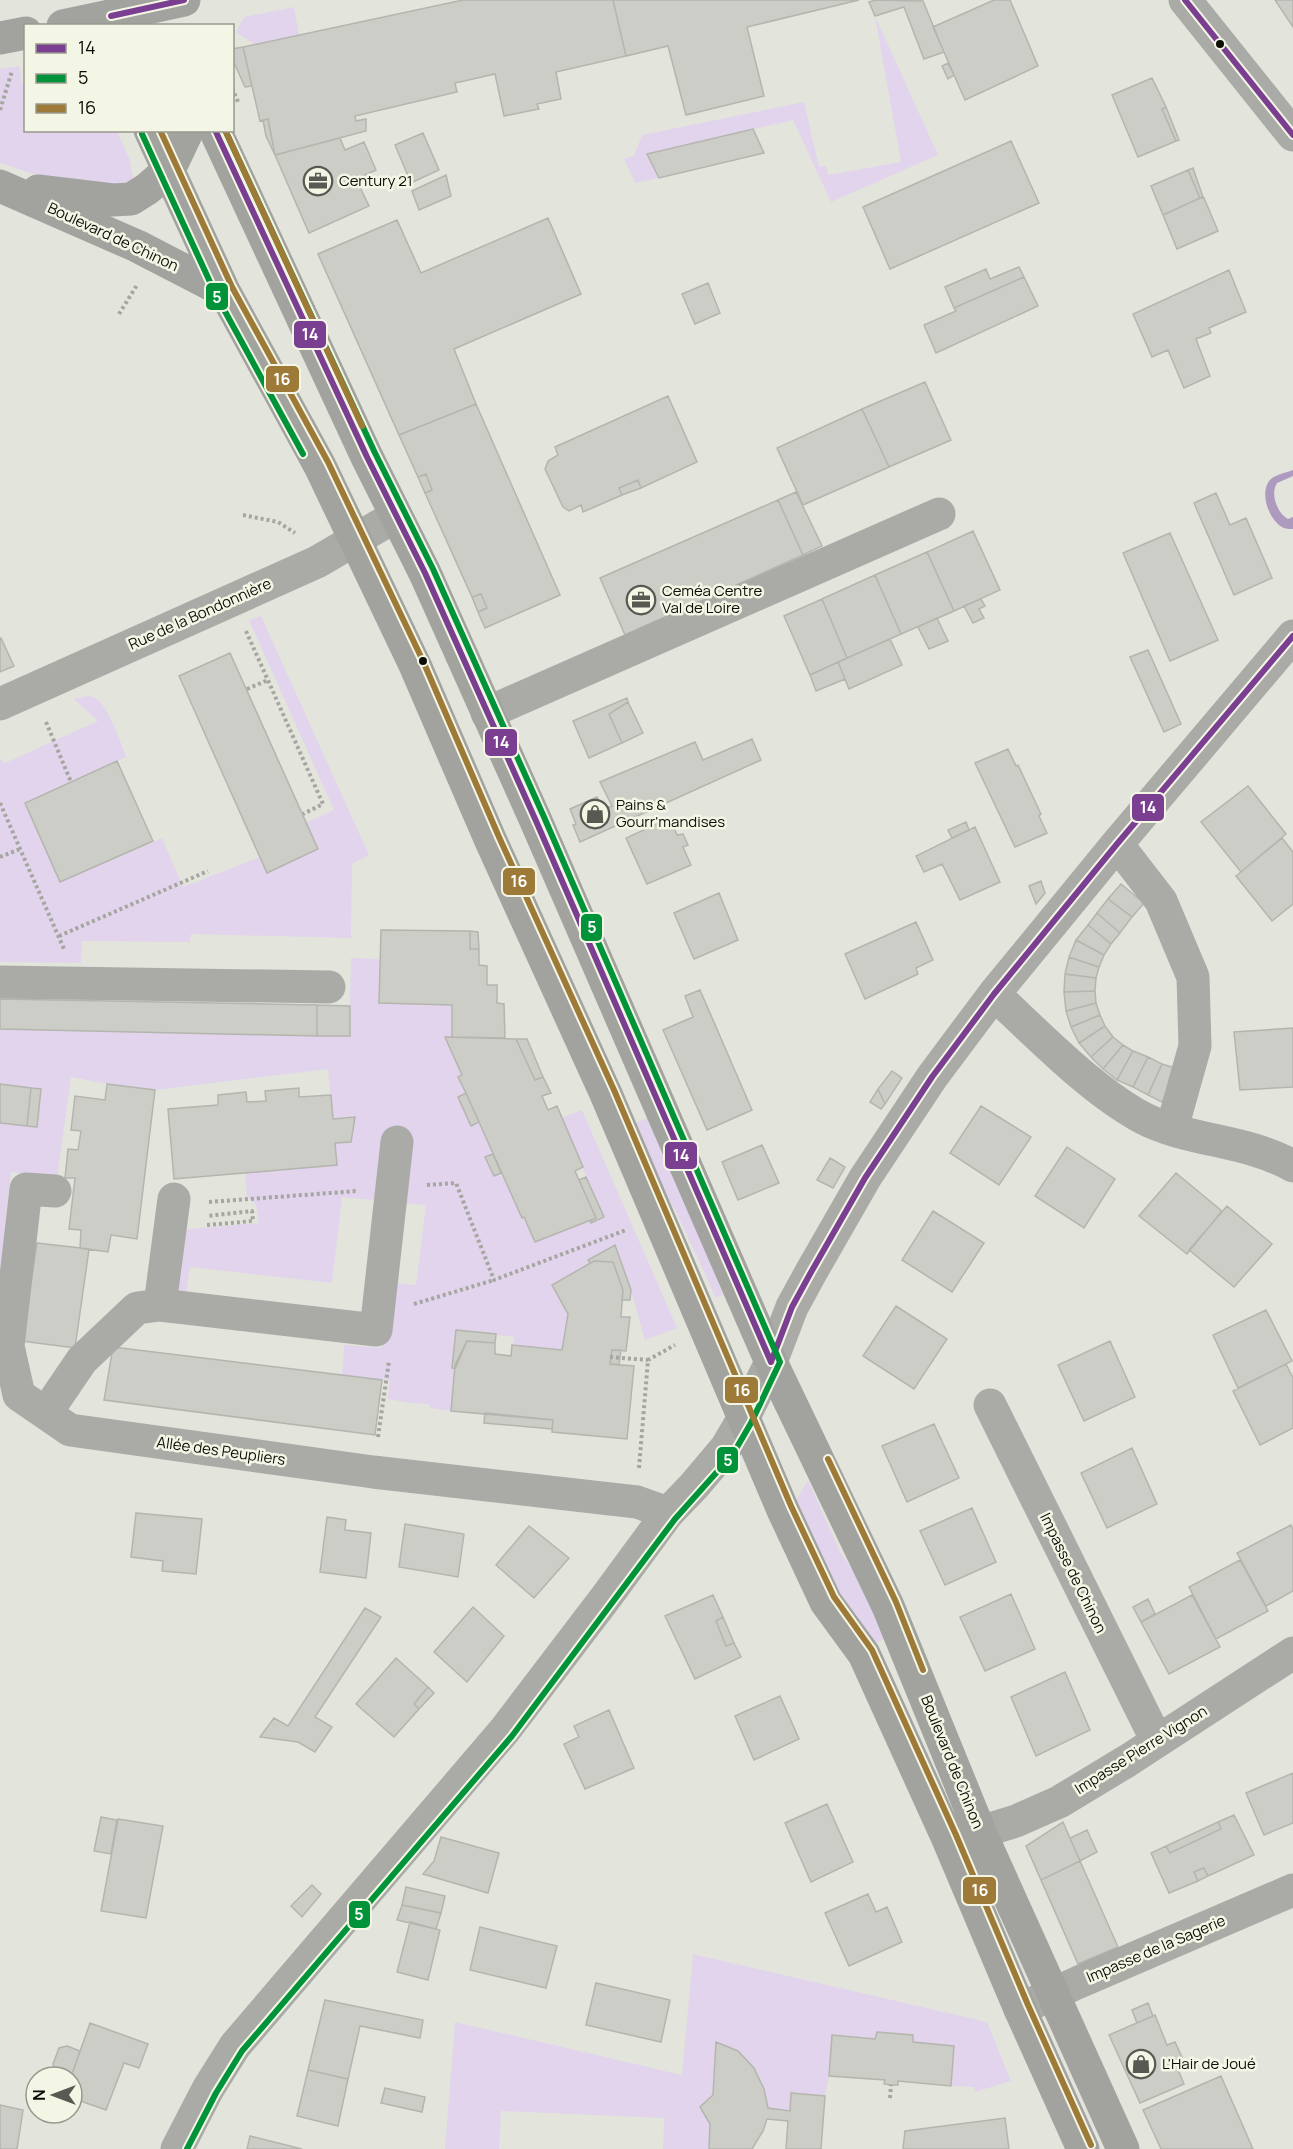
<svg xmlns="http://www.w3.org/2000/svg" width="1293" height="2149" font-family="Manrope,sans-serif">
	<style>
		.green { fill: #e1d4ec }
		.water { fill: #ae9abe }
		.building { fill: #cccdc6; stroke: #b4b5ae; stroke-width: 1.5 }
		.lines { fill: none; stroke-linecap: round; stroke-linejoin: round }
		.path { stroke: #a6a6a1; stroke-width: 4; stroke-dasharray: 3 3; stroke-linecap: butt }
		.minor { stroke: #aaaba7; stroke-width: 33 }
		.major { stroke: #a2a39e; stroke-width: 33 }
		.bus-1-casing { stroke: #f4f6e5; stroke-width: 10 }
		.bus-2-casing { stroke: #f4f6e5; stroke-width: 10 }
		.bus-3-casing { stroke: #f4f6e5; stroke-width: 10 }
		.bus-1 { stroke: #7a3f91; stroke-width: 6 }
		.bus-2 { stroke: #00933a; stroke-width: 6 }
		.bus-3 { stroke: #9e7a38; stroke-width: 6 }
		.bus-dot { fill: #0d0d08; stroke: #f4f6e5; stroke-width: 2 }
		.labels { text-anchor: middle; stroke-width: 5; stroke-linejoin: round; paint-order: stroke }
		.poi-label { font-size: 15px; fill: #0d0d08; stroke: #f4f6e5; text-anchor: start }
		.street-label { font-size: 15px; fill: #0d0d08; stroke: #f4f6e5 }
		.line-badge { stroke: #f4f6e5; stroke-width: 2 }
		.badge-label { font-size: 16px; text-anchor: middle; font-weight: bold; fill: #fff }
	</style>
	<rect width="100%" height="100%" fill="#e3e5dc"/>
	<path class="green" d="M294 7 299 35 254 44 236 32 244 17Z
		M875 16 938 155 831 202 793 120 648 154 659 178 635 183 624 159 634 156 642 135 804 102 819 167 826 166 828 175 901 162Z
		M19 66 22 84H25L26 130 117 131 129 158 133 178C98 202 37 174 0 163V69Z
		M261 616 369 855 352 864 351 938 191 934 190 942 82 941 81 963 0 962V759L5 763 98 721 74 699C80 698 87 695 93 697 108 702 121 743 126 757L25 804 60 882 162 838 183 887 260 857 267 873 318 849 307 822 334 810 249 620Z
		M351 958 379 959V1003L452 1005V1037L445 1038 462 1075 459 1077 466 1093 458 1097 471 1125 479 1122 493 1154 485 1157 494 1176 501 1173 535 1242 590 1221 592 1223 604 1217 561 1118 582 1110 677 1328 645 1340 631 1290 614 1245 589 1259 590 1263 552 1285 568 1314 562 1350 512 1345 515 1337 456 1330 451 1411 431 1408 428 1404 411 1403 388 1399 389 1380 342 1376 344 1345 381 1348 390 1283 416 1285 426 1205 342 1197 332 1283 190 1267 186 1296 174 1294 178 1230 259 1223 256 1205 247 1196 245 1173 337 1164 335 1143 351 1142 355 1118 333 1119 328 1069 155 1090 107 1084 71 1077 57 1177 11 1172 0 1270V1123L36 1127 41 1089 0 1084V1029L349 1036Z
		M654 1115 723 1295 716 1298 675 1209 651 1176 634 1124Z
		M808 1480 840 1552 863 1585 887 1638 875 1643 835 1589 796 1500Z
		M693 1954 987 2022 1011 2081 975 2092 974 2087 951 2086 954 2046 913 2042V2035L877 2032 875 2039 832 2036 829 2076 825 2096 791 2093 790 2111 768 2108C765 2076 747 2052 717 2042L713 2095 700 2107 710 2124 709 2149H663L664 2118 501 2111 499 2149H445L455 2022 682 2075Z"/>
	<path class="water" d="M1293 470V476L1277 483C1270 494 1277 513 1288 519L1293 517V529C1291 529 1286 529 1284 528 1269 522 1258 491 1271 479 1277 474 1286 473 1293 470Z"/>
	<path class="building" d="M463 0H613L626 56 556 72 561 99 537 104 539 109 504 116 495 74 455 83 457 92 355 116 356 121 366 119V131L275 155 268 119 260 121 243 47Z
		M613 0H859L747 27 764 96 686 115 668 46 626 56Z
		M876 0 923 1 944 52 924 59 904 7 875 16 869 2Z
		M994 0H1010L1038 66 965 100 933 27Z
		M1275 0H1293V27Z
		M243 47 252 86 245 87 232 58V49Z
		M948 63 954 75 948 79 942 66Z
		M1152 78 1166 107 1162 109 1176 141 1138 157 1112 95Z
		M1166 107 1179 140 1176 141 1162 109Z
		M268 119 275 155 266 136 263 120Z
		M753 129 764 153 659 178 647 154Z
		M423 133 439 170 411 183 395 145Z
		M340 138 345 150 364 142 376 170 356 179 369 206 309 233 275 155Z
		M1011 141 1039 203 890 269 863 207Z
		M1193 168 1203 197 1200 198 1188 170Z
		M1188 170 1200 198 1163 215 1151 186Z
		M446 175 451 196 419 210 412 191Z
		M1200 198H1204L1218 231 1177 249 1163 215Z
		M548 218 581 294 454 349 476 404 399 435 318 254 397 220 421 273Z
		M1019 267 1024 277 954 308 945 287 986 269 990 279Z
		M1229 270 1246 312 1209 328 1211 333 1196 339 1210 376 1184 388 1168 350 1152 357 1133 314Z
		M1024 277 1038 306 936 353 924 325 956 311 954 308Z
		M708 283 720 313 695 324 682 294Z
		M925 382 951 440 889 467 862 409Z
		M668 396 697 462 641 488 638 480 619 488 622 495 583 512 581 505 569 511 563 507 545 469 548 461 558 455 555 447Z
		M476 404 560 595 485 628 478 612 487 608 481 594 472 597 425 493 432 490 426 474 418 477 399 435Z
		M862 409 889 467 803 505 777 448Z
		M426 474 432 490 425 493 418 477Z
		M638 480 641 488 622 495 619 488Z
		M796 492 822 546 803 555 778 500Z
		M1216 493 1230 525 1246 518 1272 578 1234 595 1194 503Z
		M778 500 803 555 625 635 600 578Z
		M973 531 1000 590 954 611 927 552Z
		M1170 533 1218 640 1170 661 1123 553Z
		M927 552 954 611 901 634 875 575Z
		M875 575 901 634 847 658 822 599Z
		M481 594 487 608 478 612 472 597Z
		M822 599 847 658 810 675 784 616Z
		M981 599 985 606 979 609 984 618 973 623 964 606Z
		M937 618 948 641 929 649 918 627Z
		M1 638 14 666 0 672V639Z
		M890 639 902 665 849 689 838 662Z
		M1148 650 1181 724 1164 732 1130 657Z
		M230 653 318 849 267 873 179 676Z
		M838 662 845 679 816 691 810 675Z
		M627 698 628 702 609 714 622 743 589 758 573 721Z
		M628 702 643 733 622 743 609 714Z
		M752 739 761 760 580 842 573 825 576 824 570 809 597 797 603 809 612 806 600 782 695 742 703 760Z
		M1008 749 1016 766 1018 765 1041 814 1039 816 1047 833 1015 847 975 763Z
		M117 761 153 841 60 882 25 803Z
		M1248 786 1286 834 1241 872 1201 822Z
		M670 818 677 835 683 834 688 845 683 847 691 865 647 884 626 838Z
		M966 822 969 830 952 838 948 830Z
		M975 827 1000 882 960 900 942 864 924 872 916 856Z
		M1282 838 1293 852V904L1272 921 1236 876Z
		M1041 881 1045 893 1036 904 1029 886Z
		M1121 884 1144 903 1132 917 1108 899Z
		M719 893 738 940 694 959 674 913Z
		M1108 899 1132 917 1120 933 1097 913Z
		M1097 913 1120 933 1111 944 1088 925Z
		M916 922 933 960 916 968 918 974 865 999 845 954Z
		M1088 925 1111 944 1104 955 1076 940Z
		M381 930 470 931V949H479V965L487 966V985H497V1003L504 1004 505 1038 452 1037V1005L379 1003Z
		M470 931 478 932 479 949H470Z
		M1076 940 1104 955 1099 967 1069 957Z
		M1069 957 1099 967 1096 978 1065 974Z
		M1065 974 1096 978 1095 991 1064 992Z
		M700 990 752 1110 707 1130 663 1030 693 1017 685 996Z
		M1095 991 1096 1003 1066 1011 1064 992Z
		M0 999 317 1005V1036L0 1029Z
		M1096 1003 1100 1015 1071 1027 1066 1011Z
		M317 1005 350 1006V1036H317Z
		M1100 1015 1105 1026 1079 1043 1071 1027Z
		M1105 1026 1113 1037 1091 1057 1079 1043Z
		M1293 1028V1087L1240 1090 1234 1032Z
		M445 1037 516 1039 535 1080 543 1077 551 1093 542 1096 548 1110 557 1106 583 1167 575 1171 596 1218 535 1242 524 1217 522 1218 466 1093 458 1077 462 1075Z
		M1113 1037 1123 1045 1103 1069 1091 1057Z
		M516 1039H527L543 1077 535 1080Z
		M1123 1045 1133 1051 1117 1080 1103 1069Z
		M1133 1051 1148 1057 1133 1087 1117 1080Z
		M1148 1057 1162 1064 1148 1095 1133 1087Z
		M1162 1064 1178 1069 1162 1102 1148 1095Z
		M892 1071 902 1078 885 1104 878 1089Z
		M0 1084 31 1088 27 1126 0 1123Z
		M107 1084 155 1090 137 1239 111 1235 108 1252 80 1248 81 1230 69 1229 75 1178H65L68 1149 78 1150 81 1131 71 1130 75 1096 105 1100Z
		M31 1088 41 1089 37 1127 27 1126Z
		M299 1088V1097L331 1095 333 1119 355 1117 351 1142 335 1143 337 1165 174 1179 168 1109 218 1105V1095L246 1092 247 1102 266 1101 265 1091Z
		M878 1089 885 1104 881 1109 870 1102Z
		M466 1093 479 1122 471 1126 458 1097Z
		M981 1106 1031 1137 999 1185 950 1153Z
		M762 1145 779 1183 738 1200 722 1162Z
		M1067 1147 1115 1179 1084 1228 1035 1196Z
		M493 1154 501 1173 494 1176 485 1157Z
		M830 1158 845 1167 833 1188 817 1180Z
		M1176 1173 1222 1211 1187 1254 1139 1216Z
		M586 1177 604 1217 591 1223 590 1221 596 1218 579 1180Z
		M1227 1206 1272 1244 1234 1287 1189 1250Z
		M933 1211 984 1243 952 1292 902 1260Z
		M37 1243 89 1249 75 1348 22 1341Z
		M615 1245 631 1290 630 1300H622L623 1290 613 1262 594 1261 590 1263 588 1260Z
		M594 1261 613 1262 623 1290 621 1317H630L626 1351 612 1350 610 1364 634 1366 627 1439 552 1432 553 1420 451 1411 455 1365 467 1341 495 1343V1354L511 1356 512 1345 562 1350 568 1314 552 1285Z
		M896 1306 947 1339 914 1389 863 1356Z
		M1266 1310 1292 1361 1238 1388 1213 1335Z
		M456 1330 496 1334 495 1343 467 1341 455 1369 452 1368Z
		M1110 1341 1135 1397 1084 1421 1058 1365Z
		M113 1347 382 1380 375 1435 104 1400Z
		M612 1350H621L619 1365 610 1364Z
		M1286 1364 1293 1378V1428L1260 1445 1233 1391Z
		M485 1413 553 1420 552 1429 484 1423Z
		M934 1424 959 1478 907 1502 882 1446Z
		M1132 1448 1157 1504 1107 1528 1081 1473Z
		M972 1508 996 1562 945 1585 920 1531Z
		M136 1513 202 1519 196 1574 162 1571 163 1561 131 1557Z
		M327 1517 346 1520 345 1530 371 1533 366 1578 320 1572Z
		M405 1524 464 1534 458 1577 399 1567Z
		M1291 1525 1293 1530V1591L1266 1606 1237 1553Z
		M529 1526 569 1558 534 1598 496 1565Z
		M1240 1560 1268 1611 1216 1639 1189 1587Z
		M1011 1594 1035 1649 985 1671 960 1617Z
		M713 1595 723 1617 716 1621 726 1646 734 1643 741 1657 695 1679 665 1616Z
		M1192 1595 1220 1647 1169 1674 1141 1622Z
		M1148 1599 1155 1614 1141 1622 1133 1607Z
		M473 1607 504 1636 467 1682 434 1652Z
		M365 1608 381 1617 315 1717 332 1727 315 1752 298 1742 260 1737 274 1718 288 1726Z
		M723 1617 734 1643 726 1646 716 1621Z
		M396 1658 428 1687 414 1704 419 1709 394 1737 356 1704Z
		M1065 1672 1090 1730 1036 1756 1011 1697Z
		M428 1687 434 1693 419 1709 414 1704Z
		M780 1696 799 1739 754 1760 735 1716Z
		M609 1710 634 1768 585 1789 564 1744 579 1737 574 1726Z
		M1293 1773V1823L1264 1835 1246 1793Z
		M827 1804 853 1862 811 1882 785 1823Z
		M1234 1815 1254 1855 1208 1876 1204 1868 1194 1872 1198 1881 1169 1893 1151 1853 1166 1846 1170 1853 1221 1829 1218 1822Z
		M101 1817 117 1820 111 1854 94 1851Z
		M118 1819 163 1826 146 1918 101 1911Z
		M1063 1822 1080 1861 1041 1880 1026 1846Z
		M1218 1822 1221 1829 1170 1853 1166 1846Z
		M1087 1830 1097 1852 1080 1861 1070 1838Z
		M441 1837 499 1853 488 1893 423 1874 434 1861Z
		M1080 1861 1118 1947 1078 1964 1041 1880Z
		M1204 1868 1208 1876 1198 1881 1194 1872Z
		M312 1885 321 1894 302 1917 291 1906Z
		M406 1887 445 1896 441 1913 402 1905Z
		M868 1894 876 1912 887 1907 902 1942 849 1966 825 1913Z
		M402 1905 441 1913 436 1929 397 1920Z
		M410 1922 440 1930 428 1980 397 1972Z
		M480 1927 557 1946 546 1988 470 1970Z
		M596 1983 670 2000 661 2042 586 2025Z
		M325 2000 423 2020 420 2038 360 2026 348 2079 308 2070Z
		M1148 2003 1153 2016 1137 2023 1132 2010Z
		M1155 2015 1167 2045 1175 2042 1182 2057 1174 2060 1184 2084 1140 2103 1109 2035Z
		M90 2023 148 2044 139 2068 124 2063 106 2110 72 2098 71 2077Z
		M877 2032 913 2035V2042L954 2046 951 2086 898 2081V2085H891L884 2084 885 2080 829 2076 832 2035 875 2039Z
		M716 2042 738 2051 754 2068 764 2089 768 2108 790 2111 791 2093 825 2096 821 2149H786L788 2121 767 2119 763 2131 752 2149H709L710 2124 700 2107 713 2095Z
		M67 2046 80 2051 71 2077 55 2072 53 2064 59 2048Z
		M308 2070 348 2079 338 2126 297 2116Z
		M1221 2076 1253 2149H1161L1143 2110Z
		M385 2088 425 2097 422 2112 381 2103Z
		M0 2105 23 2110 17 2149H0Z
		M1005 2118 1009 2149H903L905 2131Z
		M250 2136 302 2149H247Z"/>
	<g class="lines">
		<path class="path" d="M232 88 239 104
			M0 110 12 71
			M119 314 137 285
			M243 515 278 522 295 533
			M246 631 323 804 303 814
			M247 689 268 680
			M46 722 71 782
			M0 803 64 949
			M0 857 20 849
			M59 936 208 871
			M427 1185 456 1183 494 1280 626 1230
			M209 1202 357 1191
			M207 1225 253 1221 252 1211 207 1216
			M414 1304 494 1280
			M610 1357 648 1360
			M378 1437 389 1361
			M639 1468 648 1360 675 1345
			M890 2098 891 2085"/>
		<path class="minor" d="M1185 0 1293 135
			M0 704 317 562 396 516
			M487 713 939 514
			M1117 844 1161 901 1193 977 1195 1046 1172 1128
			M0 982 329 987
			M994 994C1037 1034 1090 1089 1141 1117 1188 1142 1246 1139 1293 1166
			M55 1191 26 1189 8 1346 19 1395 70 1430 373 1472 637 1502 668 1513
			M160 1305 174 1199
			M990 1405 1157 1741
			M46 1413 82 1360 137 1308 160 1305 376 1330 397 1142
			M980 1832 1016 1821 1059 1802 1127 1761 1293 1653
			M1020 2009 1079 1982 1293 1890
			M177 2149 208 2089 235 2046 505 1730 607 1596 668 1513 694 1486 726 1448 743 1419 771 1362 792 1307 810 1274 865 1178 932 1077 994 994 1117 844 1293 636"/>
		<path class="major" d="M63 26 184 0
			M0 38 26 33
			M150 130 224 291 320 466 415 665 491 841 606 1094 783 1510 826 1602 864 1654 948 1839 1020 2009 1083 2149
			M215 130 367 457 425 573 536 821 771 1362 888 1606 980 1832 1123 2149
			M0 186 137 246 224 291
			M38 191 113 200 131 199 147 189 169 170 188 130"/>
		<g class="bus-1-casing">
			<path id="bus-1" d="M1185 0 1293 135
				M111 16 184 0
				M215 130 367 457 425 573 536 821 771 1362
				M771 1362 792 1307 810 1274 865 1178 932 1077 994 994 1117 844 1293 636"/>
		</g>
		<g class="bus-2-casing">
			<path id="bus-2" d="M142 134 216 295 303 454
				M187 2149 216 2093 242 2051 512 1736 675 1519 733 1454 751 1423 780 1362 544 817 433 569 375 453 225 130"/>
		</g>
		<g class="bus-3-casing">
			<path id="bus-3" d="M160 130 232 287 328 462 423 661 499 837 614 1090 791 1506 834 1597 872 1650 956 1835 1028 2005 1091 2145
				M225 130 362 426
				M828 1459 896 1602 923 1670"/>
		</g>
		<use href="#bus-1" class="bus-1"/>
		<use href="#bus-2" class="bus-2"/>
		<use href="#bus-3" class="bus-3"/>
	</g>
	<defs>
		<g id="office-ring" transform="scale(1.5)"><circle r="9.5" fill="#f4f6e5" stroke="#585952" stroke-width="1.5"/><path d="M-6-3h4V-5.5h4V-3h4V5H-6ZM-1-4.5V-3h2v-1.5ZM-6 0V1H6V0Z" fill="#585952"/></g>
		<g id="shop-ring" transform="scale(1.5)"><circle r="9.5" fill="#f4f6e5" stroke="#585952" stroke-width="1.5"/><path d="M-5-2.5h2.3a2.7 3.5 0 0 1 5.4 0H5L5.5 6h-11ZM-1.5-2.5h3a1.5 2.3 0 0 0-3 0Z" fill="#585952"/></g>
	</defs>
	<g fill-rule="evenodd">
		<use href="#office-ring" x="318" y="181"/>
		<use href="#office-ring" x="641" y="600"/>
		<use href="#shop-ring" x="595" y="814"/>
		<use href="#shop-ring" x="1141" y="2064"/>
	</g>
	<g class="bus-dot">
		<circle cx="1220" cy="44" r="5"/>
		<circle cx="423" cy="661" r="5"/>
	</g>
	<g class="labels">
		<g class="poi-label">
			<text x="339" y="186">Century 21</text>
			<text x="662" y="596">Ceméa Centre<tspan x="662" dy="17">Val de Loire</tspan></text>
			<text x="616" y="810">Pains &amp;<tspan x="616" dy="17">Gourr'mandises</tspan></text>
			<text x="1162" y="2069">L'Hair de Joué</text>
		</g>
		<g class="street-label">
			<text transform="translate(113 237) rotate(25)" y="5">Boulevard de Chinon</text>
			<text transform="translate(200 614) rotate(-24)" y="5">Rue de la Bondonnière</text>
			<text transform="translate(221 1451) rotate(8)" y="5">Allée des Peupliers</text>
			<text transform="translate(1073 1573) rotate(64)" y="5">Impasse de Chinon</text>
			<text transform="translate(1141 1750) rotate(-32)" y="5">Impasse Pierre Vignon</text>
			<text transform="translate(952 1762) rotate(68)" y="5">Boulevard de Chinon</text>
			<text transform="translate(1156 1949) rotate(-23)" y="5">Impasse de la Sagerie</text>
		</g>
	</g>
	<g class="line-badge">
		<rect x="205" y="282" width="24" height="29" rx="6" fill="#00933a"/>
		<rect x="293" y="320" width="34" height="29" rx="6" fill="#7a3f91"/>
		<rect x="265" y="365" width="35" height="28" rx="6" fill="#9e7a38"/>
		<rect x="484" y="728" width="34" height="29" rx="6" fill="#7a3f91"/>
		<rect x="1131" y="793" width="34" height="29" rx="6" fill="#7a3f91"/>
		<rect x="502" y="867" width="34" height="29" rx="6" fill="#9e7a38"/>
		<rect x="580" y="913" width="23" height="29" rx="6" fill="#00933a"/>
		<rect x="664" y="1141" width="34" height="29" rx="6" fill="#7a3f91"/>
		<rect x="724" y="1376" width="35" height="28" rx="6" fill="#9e7a38"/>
		<rect x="716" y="1446" width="23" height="28" rx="6" fill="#00933a"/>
		<rect x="962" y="1876" width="35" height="29" rx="6" fill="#9e7a38"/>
		<rect x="348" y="1900" width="23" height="29" rx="6" fill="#00933a"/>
	</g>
	<g class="badge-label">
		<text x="217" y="303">5</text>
		<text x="310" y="340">14</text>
		<text x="282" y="385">16</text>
		<text x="501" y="748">14</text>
		<text x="1148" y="813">14</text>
		<text x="519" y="887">16</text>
		<text x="592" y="933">5</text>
		<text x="681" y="1161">14</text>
		<text x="742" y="1396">16</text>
		<text x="728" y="1466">5</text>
		<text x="980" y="1896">16</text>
		<text x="359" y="1920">5</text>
	</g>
	<rect x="24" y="24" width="210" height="108" fill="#f4f6e5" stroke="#98998d" stroke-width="1.5"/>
	<rect x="36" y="44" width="30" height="9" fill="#7a3f91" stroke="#98998d" stroke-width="1.5"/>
	<text x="78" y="54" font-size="18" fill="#0d0d08">14</text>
	<rect x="36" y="74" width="30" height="9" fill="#00933a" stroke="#98998d" stroke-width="1.5"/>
	<text x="78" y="84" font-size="18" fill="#0d0d08">5</text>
	<rect x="36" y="104" width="30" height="9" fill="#9e7a38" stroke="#98998d" stroke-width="1.5"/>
	<text x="78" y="114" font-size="18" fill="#0d0d08">16</text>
	<g transform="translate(54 2095) rotate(270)"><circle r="28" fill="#f4f6e5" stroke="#98998d" stroke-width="1.5"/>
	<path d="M0-4.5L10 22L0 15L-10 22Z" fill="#585952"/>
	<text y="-9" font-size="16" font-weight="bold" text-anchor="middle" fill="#0d0d08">N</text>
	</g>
</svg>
